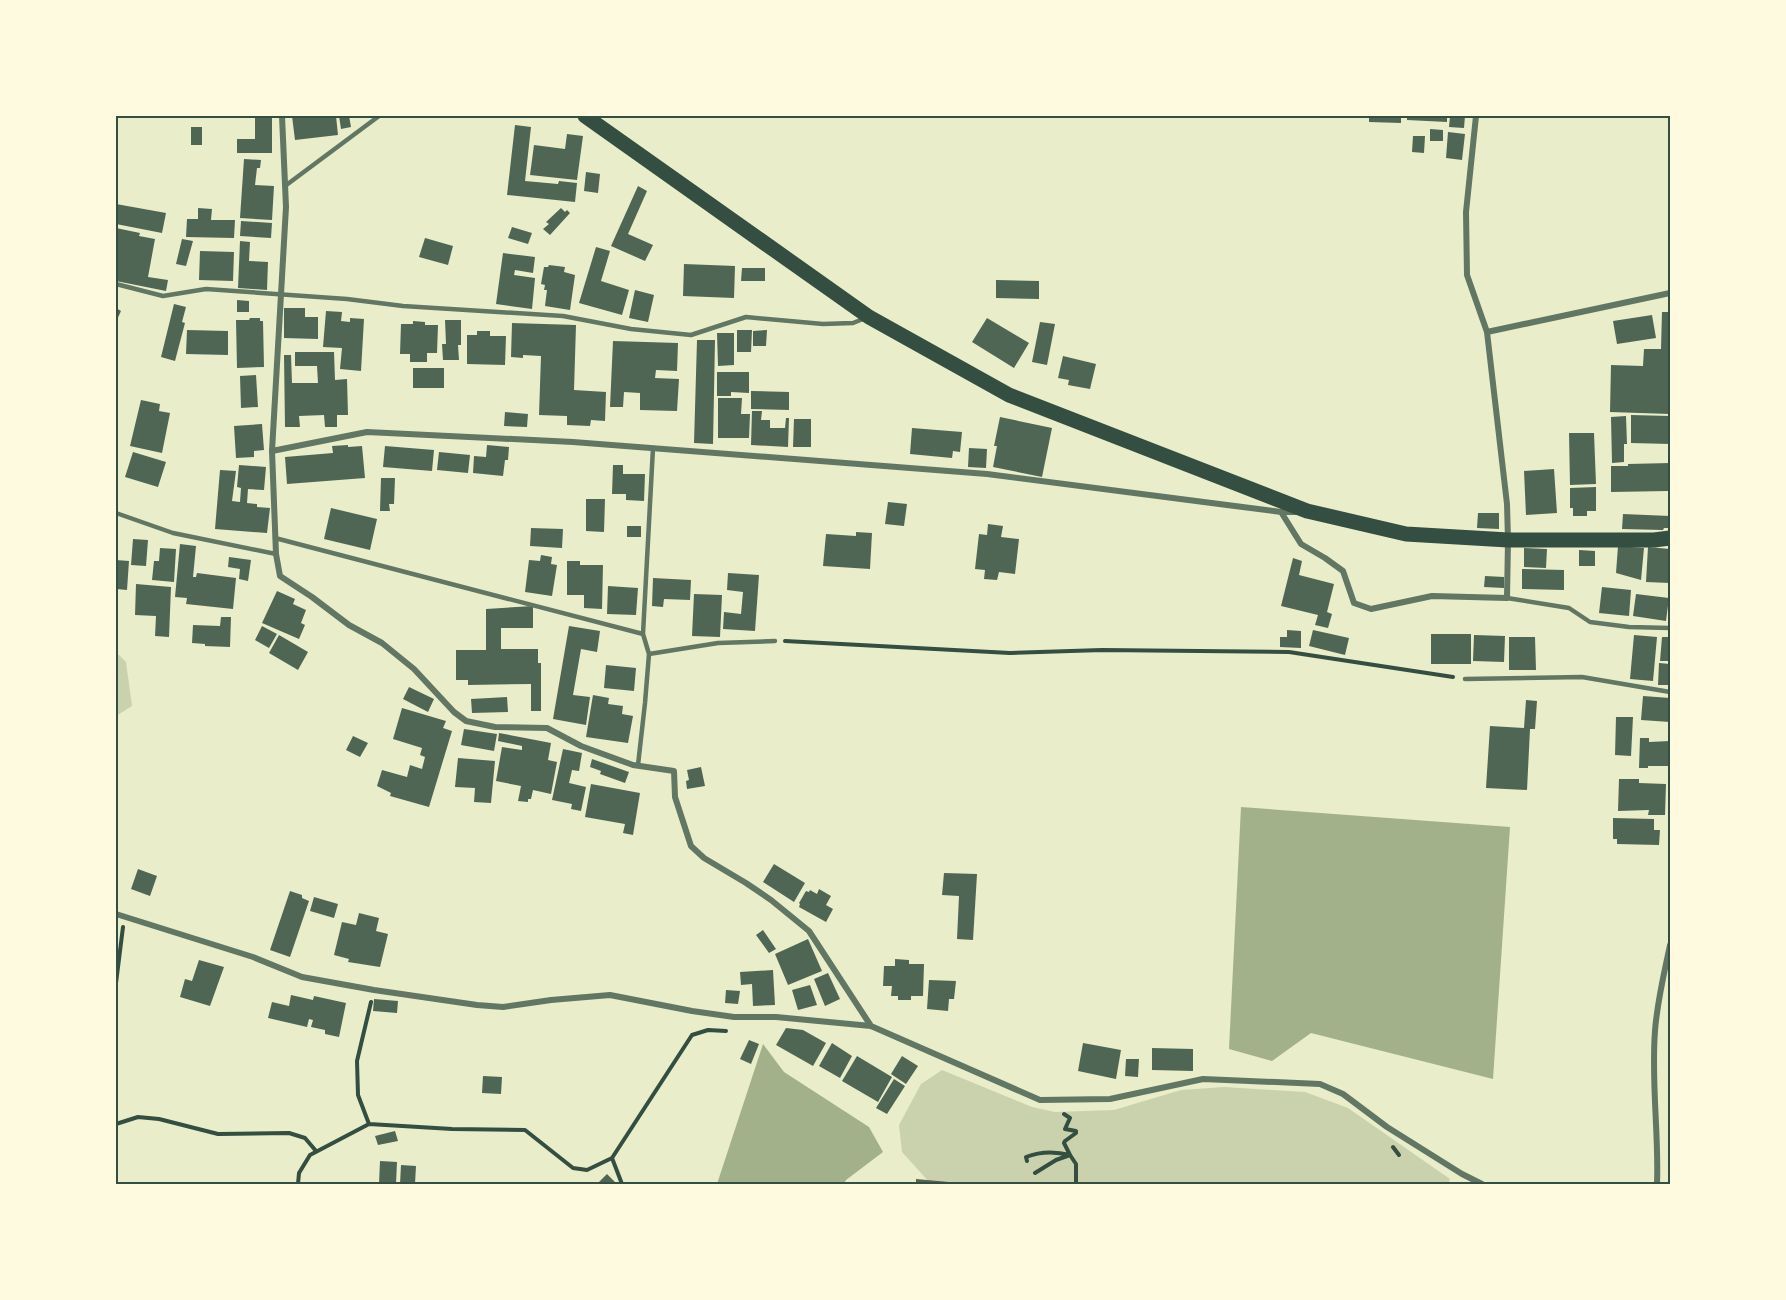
<svg xmlns="http://www.w3.org/2000/svg" width="1786" height="1300" font-family="Georgia,serif">
	<style>
		.green { fill: #cad2ad }
		.water { fill: #a3b18a }
		.building { fill: #4f6655 }
		.lines { fill: none; stroke-linecap: round; stroke-linejoin: round }
		.path { stroke: #344e41; stroke-width: 4 }
		.service { stroke: #617663; stroke-width: 4.5 }
		.minor { stroke: #617663; stroke-width: 6 }
		.primary { stroke: #344e41; stroke-width: 15 }
		.neatline { fill: none; stroke: #344e41; stroke-width: 2 }
	</style>
	<rect width="100%" height="100%" fill="#e9edc9"/>
	<path class="green" d="M116 652 126 662 132 706 116 716Z
		M942 1070 1032 1107 1055 1112 1114 1110 1181 1090 1224 1087 1305 1092 1348 1108 1450 1179 1448 1184H931L902 1152 899 1125 921 1084Z"/>
	<path class="water" d="M1241 807 1510 827 1493 1079 1311 1033 1272 1061 1229 1049Z
		M763 1044 784 1072 869 1127 883 1152 846 1180 844 1184H717Z"/>
	<path class="building" d="M255 116H272V153H237V139H255Z
		M292 116H336L338 135 295 140Z
		M339 116H349L351 127 341 129Z
		M1369 116H1401V123L1369 122Z
		M1407 116H1447V122L1407 120Z
		M1450 116H1465L1464 128 1449 127Z
		M515 125 531 127 525 181 558 184 559 181 577 183 575 202 507 195Z
		M191 127H202V145H191Z
		M1430 129 1443 130V141H1430Z
		M1448 132 1465 134 1462 160 1446 158Z
		M567 134 583 136 577 180 530 175 534 145 565 149Z
		M1413 136H1425L1424 153 1412 152Z
		M244 159 261 160 260 168H257L255 185 274 186 272 220 240 218Z
		M586 172 600 174 598 193 584 191Z
		M638 186 647 191 628 234 653 245 645 261 611 246Z
		M116 204 166 213 162 233 116 224Z
		M198 208 212 209 211 220H235L234 238 186 237 187 219H198Z
		M561 208 565 212 567 210 570 213 550 235 543 229 549 224 546 222Z
		M241 221 272 223 271 238 240 236Z
		M512 227 532 233 528 244 508 238Z
		M116 228 140 233 139 236 155 239 148 277 168 280 166 291 116 281 117 256 116 255Z
		M425 238 453 246 448 265 419 257Z
		M182 239 193 241 186 266 176 264Z
		M240 241 250 242 249 261 268 262 267 290 238 288Z
		M596 247 610 251 601 281 629 290 622 315 579 303Z
		M200 251 234 252 233 281 199 280Z
		M503 253 535 257 533 273 515 270 514 275 535 278 532 309 496 304Z
		M684 264 735 266 734 298 683 296Z
		M549 265 565 267 564 272 575 275 570 310 545 306 547 290H544L545 285 541 284 544 267H548Z
		M742 268H765V281H741Z
		M996 280 1039 281V299L996 298Z
		M635 290 654 295 648 322 629 318Z
		M237 300 249 301V312H237Z
		M174 304 186 307 182 322 185 323 175 361 161 357Z
		M116 308 121 311 116 322Z
		M284 308H305V317H318V339L284 338Z
		M326 311 342 312 341 321 350 322V318L364 319 361 371 340 369 342 348 323 347Z
		M1662 312H1670V414L1610 412 1611 365 1643 366 1644 349H1661Z
		M1652 315 1656 338 1617 344 1613 321Z
		M250 318H260V321H263L264 367 237 368 236 320H249Z
		M987 318 1029 343 1014 368 972 342Z
		M445 320H461V345H458L459 360H443L442 344H446Z
		M413 321 425 322V325H438L437 353H427V362H410V354H400L401 324H413Z
		M1040 322 1055 324 1047 365 1032 362Z
		M512 323 576 325 574 390 606 392 605 421 591 420 590 426 567 425V416L539 415 541 356 523 355V358L511 357Z
		M187 330 228 331V355L186 354Z
		M737 330H752L751 352H737Z
		M767 330 766 346H753V331Z
		M477 331H490V336H506L505 365 467 364V335H477Z
		M717 333H734V365L718 366Z
		M697 340H715L713 444 694 443Z
		M613 341 678 343 677 371 656 370 655 378 679 379 677 411 640 410V393L624 392 623 407H610Z
		M295 352H334L335 380 347 379 348 415H337V427H325L324 415 299 416 300 427H285L284 355H291L292 383H318L317 366H295Z
		M1063 356 1096 364 1090 389 1068 385 1069 380 1058 378Z
		M413 368H444V388H413Z
		M717 372H749V393L731 392V396H717Z
		M256 375 258 407 241 408 240 376Z
		M751 391 789 392V410L751 409Z
		M718 398H742L741 414H750L749 438H718Z
		M141 400 160 404 159 411 170 413 162 453 130 446Z
		M752 411H762L761 420H770V428H785L786 418H789L788 447 751 445Z
		M505 412 528 414 527 427 504 426Z
		M1631 415 1670 416V444L1631 443Z
		M1626 416 1627 444H1624V462L1612 463 1611 417Z
		M1000 417 1052 428 1042 477 993 467 997 446H994Z
		M794 419H811V447H793Z
		M262 424 264 450 254 451V457L236 458 234 426Z
		M912 428 962 432 960 452 953 451 952 458 910 454Z
		M1569 433H1594L1596 484 1570 485Z
		M348 445V447L362 446 365 478 287 484 285 457 333 453 332 446Z
		M487 445 509 447 508 460H505L503 476 473 473 474 456 486 457Z
		M385 446 434 450 432 471 383 467Z
		M969 448 987 449 986 468 968 467Z
		M133 452 166 462 158 487 125 477Z
		M439 452 470 455 468 473 437 470Z
		M1670 463V513H1668V491L1611 492V466H1628V464Z
		M239 465 266 467 264 490 248 489 247 503 257 504V507L270 508 267 533 215 529 220 470 236 471 232 501 240 502 241 488 237 487Z
		M613 465H623V474H645L644 501 626 500V494H612Z
		M1554 469 1557 513 1526 515 1524 471Z
		M381 478H395L394 504H389L390 511H380Z
		M1596 487V511H1587V516H1573V508H1570V488Z
		M586 499H605L604 532 586 531Z
		M888 502 907 504 904 526 885 524Z
		M331 508 377 519 370 550 324 539Z
		M1478 513H1499V529L1477 528Z
		M1623 514 1670 516V528H1664L1663 530 1622 529Z
		M988 524 1003 526 1001 537 1019 539 1015 574 999 572 997 580 984 579 985 570 975 569 979 534 987 535Z
		M627 526H641V537H627Z
		M531 528 563 529 562 548 530 546Z
		M856 532 872 533 870 569 823 566 826 534 856 536Z
		M133 539 148 540 146 566 131 565Z
		M180 544 196 546 193 577H196L197 573 236 578 233 609 186 604 187 598 175 597Z
		M1618 546 1644 548 1641 580 1616 573Z
		M1648 547 1670 549V583L1646 582Z
		M160 548 176 549 174 582 152 580 154 561H159Z
		M1524 548 1547 549 1546 568 1524 567Z
		M1579 550 1595 551V566H1579Z
		M541 555 552 557 551 564 557 565 552 596 525 592 529 560 540 561Z
		M229 557 251 560 248 581 239 579 240 569 228 567Z
		M1293 558 1302 561 1299 575 1334 584 1327 612 1332 614 1328 628 1315 625 1318 615 1281 606Z
		M116 560 129 561 127 590 116 589Z
		M567 561H580V565H603L602 609 584 608V595H567Z
		M1522 569 1564 570V590L1522 589Z
		M728 573 759 575 755 631 723 629 724 612 741 614 743 592 727 590Z
		M1485 576 1504 577V588L1484 587Z
		M653 578 691 580 690 600 664 599 663 607 652 606Z
		M136 584 171 587 169 637 155 636 156 616 135 615Z
		M608 586 638 588 636 615 607 614Z
		M1602 587 1631 590 1629 616 1599 613Z
		M277 591 295 599 293 604 306 610 301 623 305 625 299 639 262 623Z
		M694 594 722 595 720 637 692 636Z
		M1636 594 1669 598 1666 621 1633 616Z
		M533 606V628H501V649H538V663H541V711H531V684L468 685V680H456V650H486V609Z
		M221 617H231L230 647 205 646V644L192 643 193 625 220 626Z
		M262 626 277 634 269 648 255 640Z
		M569 626 600 631 597 652 581 649 573 695 590 697 586 725 553 719Z
		M1287 630 1301 631V648L1280 647V637H1287Z
		M1313 630 1349 638 1345 655 1309 646Z
		M1431 634H1471V664H1431Z
		M279 635 308 652 298 670 269 653Z
		M1474 635 1505 636 1504 662 1473 661Z
		M1634 635 1657 637 1653 681 1630 679Z
		M1509 637H1535L1536 670H1509Z
		M1662 637H1670V661H1660Z
		M1659 663 1670 664V685H1658Z
		M606 665 636 668 634 691 604 688Z
		M409 687 434 699 428 712 403 699Z
		M593 695 609 698 608 704 623 706 622 714 633 716 628 743 586 737Z
		M1643 696 1670 698V722L1641 720Z
		M507 697 508 712 472 713 471 699Z
		M1526 700 1537 701 1535 729H1530L1527 790 1486 788 1490 726 1524 728Z
		M402 708 446 721 443 728 452 731 429 807 390 796 391 793 377 786 382 770 407 777 410 765 422 769 425 757 420 755 422 748 393 739Z
		M1616 717H1633L1631 756 1615 755Z
		M464 729 497 734 494 751 461 745Z
		M499 733 551 743 548 760 557 762 551 794 533 790 531 799H528V802L518 801 521 786 496 781 502 747 522 750V746L498 741Z
		M353 736 368 743 360 757 346 750Z
		M1640 738H1649V742L1670 741V766H1648V768H1639Z
		M563 749 582 753 579 771 572 770 569 783 586 787 581 811 571 809 572 804 552 800Z
		M458 758 495 761 491 803 474 802 475 788 455 787Z
		M592 759 629 772 625 783 600 774 601 771 590 767Z
		M701 767 705 786 687 789 686 781 689 780 687 770Z
		M1619 779H1639V783L1666 784 1665 815H1648L1649 810 1618 811Z
		M591 784 640 793 633 835 623 833 625 824 585 817Z
		M1613 818 1654 819V830H1660L1659 845 1617 844V839H1613Z
		M774 864 805 883 794 902 763 882Z
		M138 869 157 876 150 896 131 889Z
		M944 873 977 874 973 940 957 939 959 896 942 895Z
		M819 889 831 896 826 905 833 909 826 922 799 907 800 904 799 903 806 891 809 892 810 890 817 894Z
		M290 891 302 895V898L309 901 290 957 270 950Z
		M314 897 338 904 334 918 310 911Z
		M359 913 379 918 376 931 388 934 380 967 348 962 349 959 334 955 342 922 356 925Z
		M763 930 776 949 769 953 756 935Z
		M808 939 822 971 788 985 775 954Z
		M895 959 909 960V964H924L923 996H911V1000H898V996H891L892 986H883L884 966H895Z
		M199 960 224 967 210 1006 180 997 185 979 192 981Z
		M773 970 775 1005 753 1006 752 984 741 985 740 972Z
		M828 973 840 999 825 1006 814 979Z
		M929 980 956 981 954 999H949L948 1011 927 1009Z
		M810 985 817 1005 798 1010 792 990Z
		M726 990 740 991 738 1004 725 1003Z
		M291 995 313 1000 314 996 346 1003 339 1037 325 1034V1030L311 1027 313 1020 309 1019 307 1027 268 1018 272 1002 289 1006Z
		M374 999 398 1001 397 1013 373 1011Z
		M786 1028 803 1030 826 1043 813 1066 776 1045Z
		M749 1040 759 1044 751 1064 740 1059Z
		M832 1043 852 1056 840 1078 819 1066Z
		M1083 1043 1121 1050 1116 1079 1078 1071Z
		M1152 1048 1193 1049V1071L1152 1070Z
		M857 1056 892 1077 878 1102 842 1081Z
		M902 1056 918 1066 906 1084 891 1074Z
		M1126 1059H1139L1138 1077 1125 1076Z
		M483 1076 502 1077 501 1094 482 1093Z
		M894 1079 905 1086 887 1114 876 1108Z
		M395 1131 398 1141 378 1145 375 1136Z
		M380 1161 397 1162 396 1184H379Z
		M401 1165 416 1166 415 1184H400Z
		M607 1174 616 1183 615 1184H601L599 1182Z
		M916 1179 960 1183V1184H916Z"/>
	<g class="lines">
		<path class="path" d="M785 641 1010 653 1102 650 1289 652 1453 677
			M116 983 123 927
			M116 1124 138 1117 159 1119 218 1134 289 1133 305 1138 316 1151
			M369 1124 452 1129 525 1130 573 1168 587 1170 612 1158 692 1035 708 1030 726 1031
			M369 1124 358 1095 357 1061 371 1002
			M1393 1147 1399 1155
			M612 1158 622 1184
			M1027 1161 1026 1157C1041 1151 1054 1151 1070 1155L1064 1143 1065 1141 1076 1133V1131L1065 1129 1070 1118 1064 1114
			M1035 1173 1056 1160 1070 1155 1076 1164V1184
			M298 1184 299 1173 310 1155 369 1124"/>
		<path class="service" d="M285 186 379 116
			M116 284 163 296 206 289 347 299 403 306 563 316 631 329 691 335 746 317 823 324 853 323 863 319
			M116 513 173 533 276 554
			M275 538 643 634
			M1507 598 1569 608 1590 622 1629 627 1670 628
			M649 654 718 643 775 641
			M1465 679 1582 677 1670 692
			M638 765 645 703 649 654 643 634 653 448"/>
		<path class="minor" d="M282 116 286 207 272 451 276 554 280 576 312 597 349 625 382 643 414 669 454 712 466 721 495 727 547 728 581 746 633 765 674 771 675 797 691 846 704 858 746 883 771 900 809 931 871 1026
			M1487 332 1670 293
			M272 451 367 432 573 442 987 474 1281 512H1295
			M1281 512 1301 544 1325 558 1343 571 1354 603 1371 609 1432 596 1507 598 1508 540 1507 504 1487 332 1467 275 1466 212 1476 116
			M116 914 253 957 302 977 374 990 477 1005 503 1007 551 1000 610 995 692 1011 734 1017H776L871 1026 1040 1100 1110 1099 1203 1079 1320 1084 1343 1094 1387 1127 1462 1174 1482 1184
			M1657 1184C1659 1134 1651 1083 1655 1031 1657 1002 1664 974 1670 945"/>
		<path class="primary" d="M585 116 869 317 1009 395 1307 511 1406 534 1508 540H1654L1670 538"/>
	</g>
	<rect width="1786" height="1300" fill="none" stroke="#fefae0" stroke-width="234"/>
	<rect x="117" y="117" width="1552" height="1066" class="neatline"/>
</svg>
